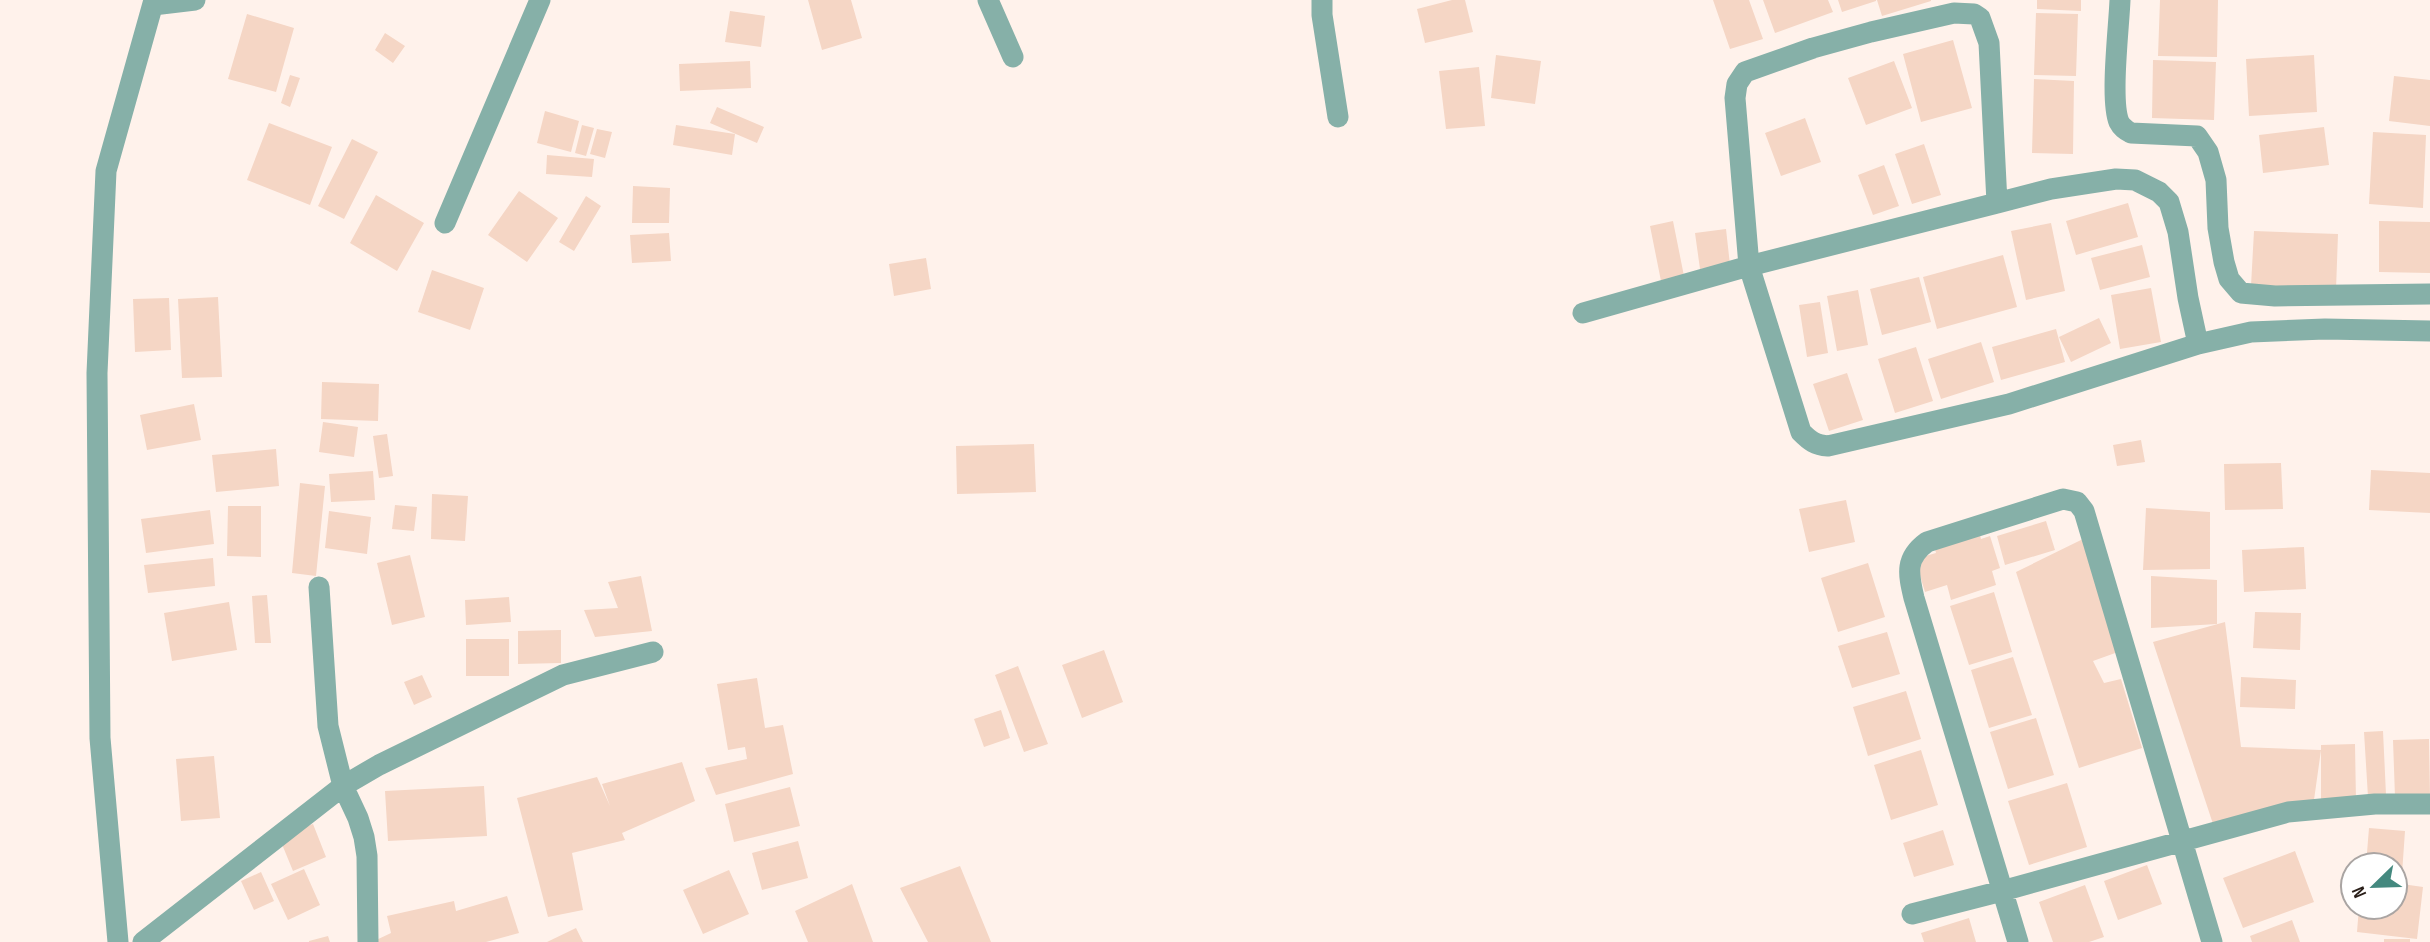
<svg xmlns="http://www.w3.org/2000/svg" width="2430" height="942" font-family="'Sofia Sans Condensed',sans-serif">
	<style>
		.building { fill: #f5d6c5 }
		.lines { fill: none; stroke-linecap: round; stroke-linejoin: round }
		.minor { stroke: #86b0a8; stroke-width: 21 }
	</style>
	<rect width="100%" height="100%" fill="#fff2eb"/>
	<path class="building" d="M808 0H851L862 38 822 50Z
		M1452 0H1465L1473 32 1425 43 1417 9Z
		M1713 0H1749L1763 39 1730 49Z
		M1763 0H1828L1833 12 1775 33Z
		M1838 0H1876V1L1842 12Z
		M1877 0H1931V1L1882 16Z
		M2037 0H2081V11L2037 9Z
		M2160 0H2218L2217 57 2158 56Z
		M730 11 765 16 761 47 725 42Z
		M2036 13 2078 14 2076 76 2034 75Z
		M247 14 294 28 276 92 228 79Z
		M385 33 405 46 393 63 375 50Z
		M1953 40 1972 108 1921 122 1903 54Z
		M1496 55 1541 61 1535 104 1491 98Z
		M2314 55 2317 112 2249 116 2246 59Z
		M2153 60 2216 62 2214 120 2152 118Z
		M750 61 751 88 680 91 679 64Z
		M1894 61 1912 108 1866 125 1848 78Z
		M1479 67 1485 126 1446 129 1439 71Z
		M290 75 300 78 290 107 281 103Z
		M2394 76 2430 80V126L2389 121Z
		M2034 79 2074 81 2073 154 2032 153Z
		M717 107 764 127 757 143 710 123Z
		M545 111 579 121 571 152 537 143Z
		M1805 118 1821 162 1781 176 1765 133Z
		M269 123 332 147 310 205 247 180Z
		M582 125 594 128 586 156 575 153Z
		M676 125 735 134 732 155 673 145Z
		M2324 127 2329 165 2263 173 2259 135Z
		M597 129 612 132 605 158 590 154Z
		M2373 132 2426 135 2423 208 2369 204Z
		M352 139 378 152 344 219 318 206Z
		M1924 144 1941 195 1912 204 1895 154Z
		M547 155 594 159 592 177 546 174Z
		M1884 165 1899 206 1873 215 1858 175Z
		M633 186 670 188 669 223H632Z
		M519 191 558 218 527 262 488 235Z
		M376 195 424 223 397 271 350 243Z
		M586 196 601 206 574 251 559 242Z
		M2128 203 2138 237 2076 255 2066 221Z
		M1673 221 1684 276 1661 281 1650 226Z
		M2379 221 2430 222V273L2379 272Z
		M2051 223 2065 291 2026 300 2011 231Z
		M1726 229 1730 265 1700 269 1695 233Z
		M2254 231 2338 234 2336 290 2251 286Z
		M669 233 671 261 632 263 630 235Z
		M2142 245 2150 277 2100 290 2091 258Z
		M2003 255 2017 307 1937 329 1923 277Z
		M926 258 931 289 894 296 889 264Z
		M432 270 484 288 470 330 418 312Z
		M1919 277 1931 322 1882 335 1870 289Z
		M2151 288 2161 342 2120 349 2111 295Z
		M1858 290 1868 345 1837 351 1827 296Z
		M218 297 222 377 182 378 178 299Z
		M169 298 171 350 135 352 133 299Z
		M1820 302 1828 353 1807 357 1799 305Z
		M2099 318 2111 343 2071 362 2059 337Z
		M2056 329 2065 362 2001 380 1992 347Z
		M1981 342 1994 382 1941 399 1928 359Z
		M1916 347 1933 401 1895 413 1878 359Z
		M1847 373 1863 420 1829 431 1813 384Z
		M322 382 379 384 378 421 321 419Z
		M194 404 201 440 147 450 140 415Z
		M323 422 358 427 354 457 319 452Z
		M387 434 393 476 379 478 373 436Z
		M2141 440 2145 462 2117 466 2113 445Z
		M1034 444 1036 492 957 494 956 446Z
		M276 449 279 486 216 492 212 455Z
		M2281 463 2283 509 2225 510 2224 464Z
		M2371 470 2430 473V513L2369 510Z
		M373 471 375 500 331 502 329 474Z
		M300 483 325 486 316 576 292 573Z
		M432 494 468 496 465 541 431 539Z
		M1846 500 1855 542 1809 552 1799 509Z
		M395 505 417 507 414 531 392 529Z
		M228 506H261V557L227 556Z
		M2146 508 2210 512V569L2143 570Z
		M210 510 214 544 146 553 141 519Z
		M329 511 371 517 367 554 325 548Z
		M2046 521 2055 550 2005 565 1997 536Z
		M1980 535 1981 539 1990 536 2000 568 1992 571 1996 585 1951 600 1947 585 1925 592 1915 559 1936 553 1935 549Z
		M2083 539 2118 652 2093 661 2104 683 2121 679 2142 748 2079 768 2016 572Z
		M2304 547 2306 589 2244 592 2242 550Z
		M410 555 425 617 392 625 377 563Z
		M213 558 215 586 148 593 144 565Z
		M1868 563 1885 617 1838 632 1821 578Z
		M641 576 652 631 595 637 584 610 618 608 608 582Z
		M2151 576 2217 580V624L2151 628Z
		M1994 592 2012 652 1969 665 1950 606Z
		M267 595 271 643H255L252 596Z
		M509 597 511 622 466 625 465 600Z
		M229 602 237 650 172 661 164 613Z
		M2255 612 2301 613 2300 650 2253 648Z
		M2225 622 2241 747 2321 750V745L2355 744 2356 802H2321V750L2314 800 2213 824 2153 642Z
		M561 630V663L518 664V631Z
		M1887 632 1900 674 1852 688 1838 646Z
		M466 639H509V676H466Z
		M1104 650 1123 702 1082 718 1062 665Z
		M2013 657 2032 715 1989 728 1971 670Z
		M1018 666 1048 744 1024 752 995 675Z
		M422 675 432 697 414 705 404 682Z
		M2241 677 2296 680 2295 709 2240 707Z
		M757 678 765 728 783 725 793 774 716 795 705 768 747 759 745 747 728 750 717 684Z
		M1906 691 1921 739 1868 756 1853 707Z
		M1001 710 1010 738 984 747 974 719Z
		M2036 718 2054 775 2008 789 1990 732Z
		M2383 731 2386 795 2368 797 2364 732Z
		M2429 739 2430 797H2395L2393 740Z
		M1921 750 1938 805 1891 820 1874 765Z
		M214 756 220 818 181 821 176 759Z
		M682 762 695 801 622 833 625 840 572 853 583 910 548 917 517 798 597 777 610 806 602 784Z
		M2067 783 2087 847 2029 865 2008 801Z
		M484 786 487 836 388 841 385 791Z
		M790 787 800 826 734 842 725 804Z
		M313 824 326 857 293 871 279 837Z
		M2369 828 2405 831 2402 874 2395 873V865H2366Z
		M1943 830 1954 865 1914 877 1903 843Z
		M798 841 808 878 762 890 752 853Z
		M2295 851 2314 902 2243 928 2223 878Z
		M2147 865 2162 904 2118 920 2104 881Z
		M960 866 991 942H928L900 888Z
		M304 869 320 905 288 920 271 884Z
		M729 870 749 914 703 934 683 890Z
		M261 872 274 901 254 910 241 881Z
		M2395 883 2423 887 2417 939 2357 932 2359 907H2395Z
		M852 884 873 942H808L795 911Z
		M2085 885 2104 937 2089 942H2053L2039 902Z
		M507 896 519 933 486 942H372L391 933 387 916 454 901 456 911Z
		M1969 918 1976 942H1924L1921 933Z
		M2292 920 2300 942H2252L2250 936Z
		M576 928 583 942H547Z
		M328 936 330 942H309V941Z
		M2384 939H2410V942H2384Z"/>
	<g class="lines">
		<path class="minor" d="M988 0 1013 57
			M1322 0V15L1338 117
			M2120 0C2119 27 2110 100 2119 122 2122 128 2126 130 2131 133L2197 136 2208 152 2216 180 2218 228 2224 262 2229 279 2241 293 2275 296 2430 294
			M153 5 195 0
			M1997 203 2051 189 2116 179 2135 180 2159 192 2169 202 2178 232 2188 298 2198 344
			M445 223 540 0
			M1583 313 1749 266 1997 203 1989 43 1980 18 1974 14 1954 13 1871 32 1813 48 1745 72 1737 84 1735 98 1749 266 1801 432C1810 441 1815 445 1828 446L2009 404 2198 344 2251 332 2325 329 2430 331
			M319 587 328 726 343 786 358 818 364 837 367 856 368 942
			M1912 914 2002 891 2288 812 2375 804H2430
			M118 942 100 738 97 373 106 171 154 0
			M143 942 343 786 379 765 563 675 653 652
			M2018 942 1914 598C1908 573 1905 558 1927 542L2063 499 2077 502 2084 511 2212 942"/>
	</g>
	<g transform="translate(2374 886) rotate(247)"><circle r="33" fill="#ffffff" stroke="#aaa5a3" stroke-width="2"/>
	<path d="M0-5L12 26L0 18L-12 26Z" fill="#44897f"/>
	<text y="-10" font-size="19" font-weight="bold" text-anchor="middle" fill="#2a1f19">N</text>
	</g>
</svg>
